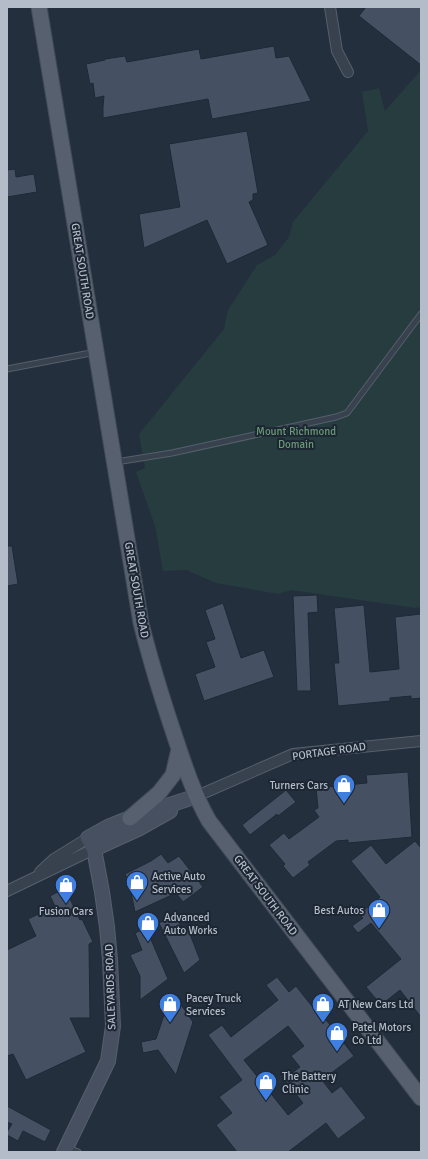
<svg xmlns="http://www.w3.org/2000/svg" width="428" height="1159" font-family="Signika,sans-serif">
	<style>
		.green { fill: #263c3f }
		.building { fill: #455162; stroke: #1f2835; fill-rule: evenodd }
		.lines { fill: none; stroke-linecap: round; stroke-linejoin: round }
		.lane-casing { stroke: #565f6c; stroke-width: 7 }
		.street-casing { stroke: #565f6c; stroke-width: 12 }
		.secondary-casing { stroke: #565f6c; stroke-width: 16 }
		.primary-casing { stroke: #414a57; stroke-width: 17 }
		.lane { stroke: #38414e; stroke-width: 5 }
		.street { stroke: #38414e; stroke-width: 10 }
		.secondary { stroke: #465061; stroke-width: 14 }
		.primary { stroke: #56606e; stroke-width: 15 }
		.labels { text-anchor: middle; stroke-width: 4; stroke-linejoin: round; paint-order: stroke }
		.street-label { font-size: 11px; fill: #b4bcc9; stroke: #1d2633 }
		.park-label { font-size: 11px; fill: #6b9a76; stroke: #1d2633 }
		.poi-label { font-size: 11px; fill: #b4bcc9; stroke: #1d2633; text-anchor: start }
	</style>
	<rect width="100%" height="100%" fill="#242f3e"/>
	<path class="green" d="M421 70V607L415 608 291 590 278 594 216 583 186 570 163 571 155 526 136 472 145 468 139 434 224 329 228 310 257 265 275 255 289 237 293 222 368 131 362 92 379 88 385 111Z"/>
	<path class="building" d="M366 7H421V65L359 16Z
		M274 46 276 58 289 56 311 101 212 119 208 99 103 118V107L104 96 95 98 93 83 90 84 86 64 105 60V59L125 56 127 62 199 49 201 59Z
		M247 131 258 193 253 194V200L249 202 268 245 227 264 207 220 144 248 139 214 180 207 169 144Z
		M15 169 16 177 34 174 37 192 7 197V170Z
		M7 546H12L18 584 7 586Z
		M317 595 318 612 308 613 311 691H297L293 596Z
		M223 603 241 658 264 650 274 677 204 701 195 674 215 667 206 642 215 639 205 610Z
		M364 605 370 672 399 669 395 617 421 614V698L411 699V696L390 698V701L338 706 334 663H339L334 608Z
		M408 772 412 837 348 843V840L336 841 308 862 310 865 293 878 283 866 285 864 269 845 284 833 289 839 319 817 314 810 318 808 316 788 367 783 366 775Z
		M286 790 296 802 278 816 277 814 250 835 242 825Z
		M415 841 421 848V1017L400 990 381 1005 366 987 401 959 371 923 358 933 352 926 363 918 359 914 380 897 351 861 371 845 386 864Z
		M161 854 168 863 179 856 203 887 183 902 176 893 135 912 129 883 125 874 151 861Z
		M65 888 80 920 82 919 93 942 89 944 90 1018H70L86 1052 26 1080 13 1054 7 1056V950L36 936 28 919 55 906 50 896Z
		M176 915 183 931 188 929 200 960 184 973 159 923Z
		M146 928 168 979 140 1000V976L130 955 142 950 135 933Z
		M277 977 289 992 296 986 318 1014 320 1012 354 1056 322 1080 332 1093 341 1086 366 1118 338 1139 326 1123 288 1152H237L216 1125 232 1113 219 1097 242 1080 208 1035 222 1025 231 1037 278 1000 266 985ZM288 1026 304 1046 291 1056 300 1067 284 1079 303 1103 288 1115 244 1060Z
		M177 999 193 1022 176 1075 158 1050 143 1053 141 1042 156 1039 167 1006Z
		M7 1106 51 1130 45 1142 23 1131 18 1141 7 1135V1132L12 1124 7 1122Z"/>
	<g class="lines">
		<g class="lane-casing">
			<path id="lane" d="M7 369 96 352
				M116 462 172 453 336 417 347 413 421 314
				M68 1148 78 1152"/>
		</g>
		<g class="street-casing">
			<path id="street" d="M330 7 337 51 348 72
				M197 796 293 754 421 741
				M40 872 54 859 88 838
				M7 891 94 849"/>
		</g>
		<g class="secondary-casing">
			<path id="secondary" d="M94 849 138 829 170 811
				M64 1152 108 1061 113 1026 110 960 107 927 102 892 94 849 88 838 108 827 130 818 197 796"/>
		</g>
		<g class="primary-casing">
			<path id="primary" d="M39 7 141 623C150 659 161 695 173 731 183 761 193 793 209 821L421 1098
				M130 818 159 793 173 775 179 749"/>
		</g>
		<use href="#lane" class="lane"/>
		<use href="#street" class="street"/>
		<use href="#secondary" class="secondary"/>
		<use href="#primary" class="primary"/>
	</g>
	<defs>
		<g id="shop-pin" transform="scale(1.15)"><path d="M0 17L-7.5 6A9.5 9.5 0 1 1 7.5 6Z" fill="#3f7fe0" stroke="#1d2633"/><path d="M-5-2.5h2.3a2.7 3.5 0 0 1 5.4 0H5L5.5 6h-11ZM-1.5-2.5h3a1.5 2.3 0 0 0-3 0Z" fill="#fff"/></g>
	</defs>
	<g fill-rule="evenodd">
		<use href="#shop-pin" x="344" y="785"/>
		<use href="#shop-pin" x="137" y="882"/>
		<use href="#shop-pin" x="66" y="885"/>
		<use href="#shop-pin" x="379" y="910"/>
		<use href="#shop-pin" x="148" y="923"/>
		<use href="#shop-pin" x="170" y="1004"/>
		<use href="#shop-pin" x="323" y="1004"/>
		<use href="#shop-pin" x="337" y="1033"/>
		<use href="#shop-pin" x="266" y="1082"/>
	</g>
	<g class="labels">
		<g class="street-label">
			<text transform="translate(83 271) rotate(81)" y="4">GREAT SOUTH ROAD</text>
			<text transform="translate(137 590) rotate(80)" y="4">GREAT SOUTH ROAD</text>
			<text transform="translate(329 751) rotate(-8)" y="4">PORTAGE ROAD</text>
			<text transform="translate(266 895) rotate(53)" y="4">GREAT SOUTH ROAD</text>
			<text transform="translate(110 987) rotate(-92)" y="4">SALEYARDS ROAD</text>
		</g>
		<g class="park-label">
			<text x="296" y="435">Mount Richmond<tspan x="296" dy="13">Domain</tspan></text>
		</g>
		<g class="poi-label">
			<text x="328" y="789" text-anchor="end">Turners Cars</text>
			<text x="152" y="880">Active Auto<tspan x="152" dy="13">Services</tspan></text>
			<text x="364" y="914" text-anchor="end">Best Autos</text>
			<text x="66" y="915" text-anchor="middle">Fusion Cars</text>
			<text x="164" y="921">Advanced<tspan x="164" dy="13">Auto Works</tspan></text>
			<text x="186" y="1002">Pacey Truck<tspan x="186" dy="13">Services</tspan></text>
			<text x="338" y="1008">AT New Cars Ltd</text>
			<text x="352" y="1031">Patel Motors<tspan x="352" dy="13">Co Ltd</tspan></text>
			<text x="282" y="1080">The Battery<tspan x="282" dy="13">Clinic</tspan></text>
		</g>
	</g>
	<rect width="428" height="1159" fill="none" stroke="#b4bcc9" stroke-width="16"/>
</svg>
